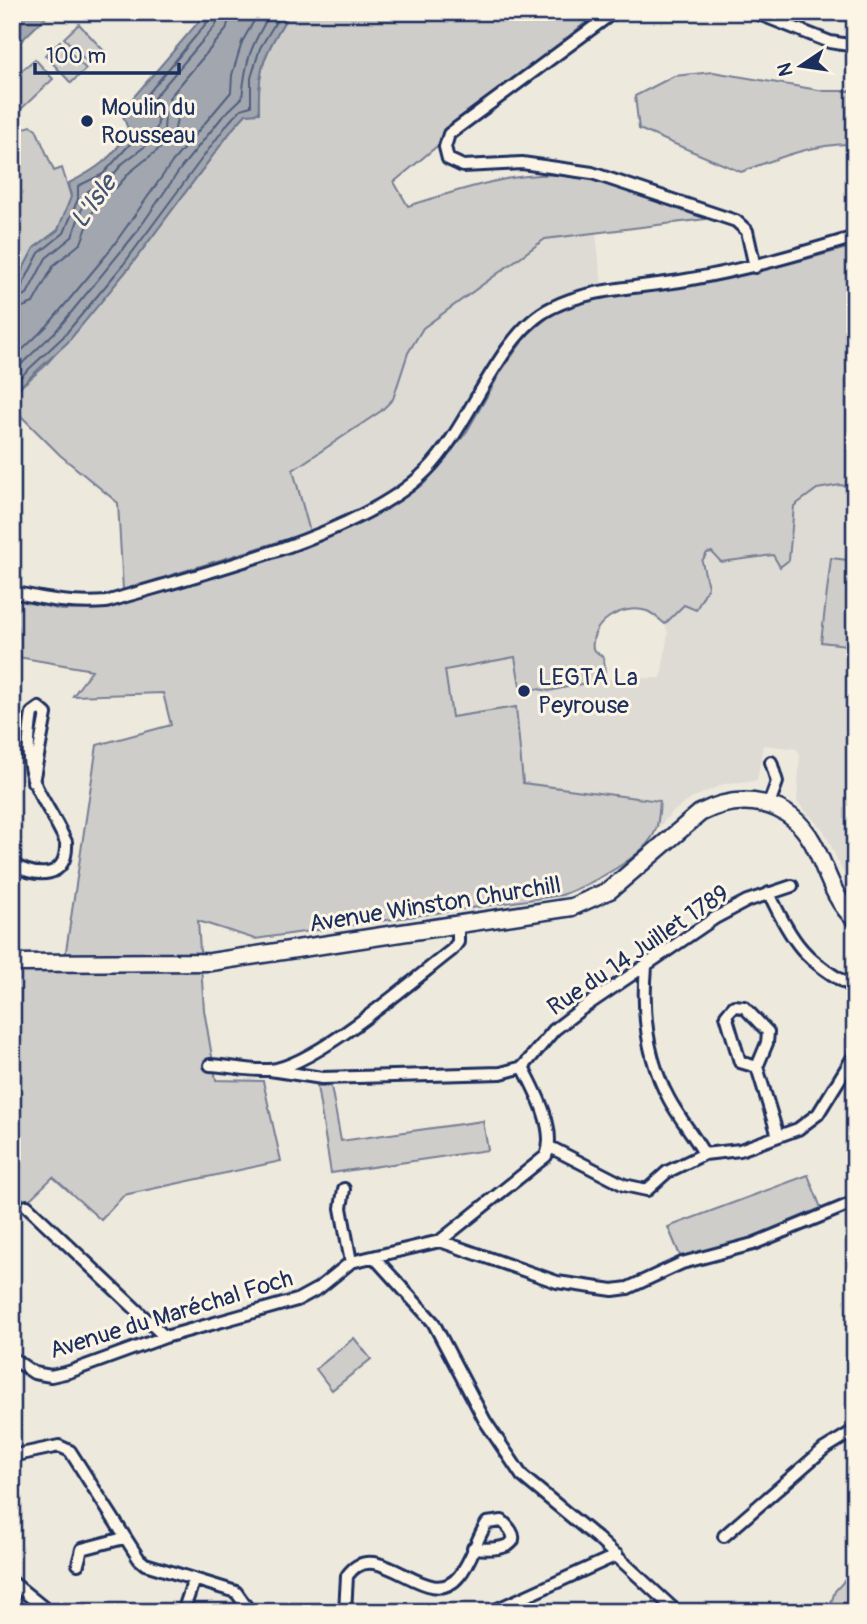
<svg xmlns="http://www.w3.org/2000/svg" width="867" height="1624" font-family="Pangolin,sans-serif">
	<style>
		.built { fill: #dedbd4 }
		.green { fill: #cfcdca; stroke: #757e94; stroke-width: 2 }
		.water { fill: #a2a7af; stroke: #6c778f; stroke-width: 2 }
		.lines { fill: none; stroke-linecap: round; stroke-linejoin: round }
		.shore { stroke: #515f7e; stroke-width: 2 }
		.minor-casing { stroke: #1b2f5e; stroke-width: 16 }
		.secondary-casing { stroke: #1b2f5e; stroke-width: 21 }
		.minor { stroke: #fcf5e5; stroke-width: 10 }
		.secondary { stroke: #fcf5e5; stroke-width: 16 }
		.poi-dot { fill: #1b2f5e; stroke: #fcf5e5; stroke-width: 2.5 }
		.labels { text-anchor: middle; stroke-width: 6; stroke-linejoin: round; paint-order: stroke }
		.poi-label { font-size: 24px; fill: #1b2f5e; stroke: #fcf5e5; text-anchor: start }
		.street-label { font-size: 24px; fill: #1b2f5e; stroke: #fcf5e5 }
		.water-label { font-size: 26px; font-style: italic; fill: #445376; stroke: #fcf5e5 }
	</style>
	<rect width="100%" height="100%" fill="#eee9dd"/>
	<filter id="ink" filterUnits="userSpaceOnUse"><feTurbulence type="fractalNoise" baseFrequency=".0143" numOctaves="2"/><feDisplacementMap in="SourceGraphic" scale="14" xChannelSelector="R" yChannelSelector="G"/><feConvolveMatrix kernelMatrix="1 2 1 2 8 2 1 2 1" color-interpolation-filters="sRGB"/></filter>
	<g filter="url(#ink)">
		<path class="built" d="M596 233 602 287 565 294 538 306 496 355 452 430 419 470 376 501 335 523 310 532 293 470 381 411 393 399 408 353 423 328 545 239Z
			M840 485 855 488V898L824 831 797 802 800 755 797 749 763 745 757 781 724 784 694 797 671 813 656 831 659 801 523 783 516 707 452 717 445 670 515 657 549 691 605 679 661 678 668 633 665 624 684 605 708 588 704 556 712 551 721 562 773 555 780 567 791 554 794 506 817 489Z"/>
		<path class="green" d="M290 12H598L394 182 408 206C466 188 531 164 593 180 631 190 668 206 706 219L545 239 423 328 408 353 393 399 381 411 293 470 310 532 123 590 118 503 60 455 20 415 12 423V394L44 367 128 269 235 126 246 114 259 112C257 65 266 52 290 12Z
			M79 24 104 51 90 65 64 38Z
			M60 41 86 69 71 83 45 55Z
			M35 59 53 79 19 111 12 103V79Z
			M713 72 824 91H855V144C815 143 777 158 741 172L639 129 635 96 674 76Z
			M31 126 36 129 54 171 62 168 71 197 58 230 34 248 12 290V132Z
			M855 246V488L840 485 817 489 794 506 789 560 780 567 773 555 721 562 712 552 707 553 702 561 708 587 696 610 684 605 665 624C660 620 653 613 647 611 622 603 589 623 593 649L604 658 605 679 549 691 520 686 515 657 445 670 452 717 516 707 523 783 660 801C659 810 659 821 656 829 647 857 588 885 562 895L255 939 198 921 204 1010 216 1080 263 1081 281 1161 124 1195 101 1220 53 1177 27 1202 12 1189V969L63 971 97 745 171 725 163 693 73 696 92 670 12 656V598L61 610 99 609 331 535 424 484 466 433 502 370 527 335 552 314 584 300 754 273Z
			M831 558 855 561V646L821 642Z
			M317 1086H331L341 1141 483 1121 488 1150 331 1173Z
			M808 1175 821 1208 737 1243 681 1258 668 1227Z
			M354 1338 371 1359 332 1390 316 1369Z
			M855 1569V1612H828L835 1591Z"/>
		<path class="water" d="M22 12H51L12 50V21Z
			M207 12H290C266 52 257 65 259 113L246 114 235 126 128 269 68 342 12 394V290L34 248 58 230 71 197 69 183C95 170 117 156 128 129L123 116 131 100Z"/>
		<g class="lines">
			<path class="shore" d="M12 292 21 288 39 253 64 233 78 199V186L103 174 130 144 140 142 157 128 158 121 154 113 147 112 136 117 133 112 209 20 211 12
				M12 300 27 294 46 258 72 237 88 191 109 180 123 163 164 132 165 114 153 99 216 25 220 12
				M12 311 33 303 54 265 81 243 98 198 116 188 130 172 173 138 177 119 169 98 226 30 231 12
				M12 360 48 325 108 253 173 161 231 92 232 75 242 42 259 12
				M12 373 56 331 136 233 181 168 223 116 242 98C246 58 250 48 271 12
				M12 385 63 337 123 265 229 122 241 109 251 106V78L260 48 282 12"/>
			<g class="minor-casing">
				<path id="minor" d="M614 12 449 134 445 147 448 159 463 166 522 163 592 173 736 221 747 231 755 267
					M754 12 830 42 855 46
					M12 592C44 599 73 605 106 602 195 575 363 536 427 470 470 427 499 333 551 308 592 287 641 288 686 280 744 270 799 254 855 237
					M769 804 777 782 771 762
					M12 864C37 878 68 880 66 842 38 783 21 785 32 713L39 708 46 714 33 782
					M769 893C792 943 806 962 855 988
					M646 966C642 1012 646 1057 669 1099 679 1118 694 1135 704 1154
					M734 1006 744 1007 768 1032 767 1043 757 1067 740 1062 726 1015Z
					M210 1065C229 1066 250 1071 269 1070 314 1067 413 980 452 950L458 942V926
					M757 1067 778 1136
					M270 1070 322 1078 501 1073 523 1067 554 1030 580 1010 715 918 747 901 792 886
					M550 1147 624 1185 647 1190 667 1172 704 1154 740 1150 798 1129 818 1114 855 1054
					M344 1189 341 1208 351 1262
					M27 1206 165 1337
					M440 1241 546 1156C557 1130 535 1090 523 1067
					M374 1257 433 1322 485 1421 522 1476 597 1538 677 1612
					M12 1358 34 1373 51 1376 69 1372 165 1337 297 1300 319 1288 351 1262 440 1241 557 1282 613 1290 628 1288 682 1263 753 1244 855 1202
					M12 1456 59 1446 70 1451 139 1559 145 1564 236 1592 250 1612
					M724 1536 824 1449 855 1430
					M78 1564 82 1549 124 1538
					M12 1582 49 1612
					M183 1612 194 1579
					M345 1612 347 1576C377 1532 428 1615 459 1576 472 1561 476 1539 487 1523L502 1521C533 1549 492 1550 473 1548
					M491 1612 617 1555"/>
			</g>
			<g class="secondary-casing">
				<path id="secondary" d="M12 963 211 962 572 907 610 890 700 813C741 792 789 799 813 843 826 867 833 900 855 919"/>
			</g>
			<use href="#minor" class="minor"/>
			<use href="#secondary" class="secondary"/>
		</g>
	</g>
	<g class="poi-dot">
		<circle cx="87" cy="121" r="7"/>
		<circle cx="524" cy="691" r="7"/>
	</g>
	<g class="labels">
		<g class="poi-label">
			<text x="101" y="115">Moulin du<tspan x="101" dy="28">Rousseau</tspan></text>
			<text x="538" y="685">LEGTA La<tspan x="538" dy="28">Peyrouse</tspan></text>
		</g>
		<g class="street-label">
			<text transform="translate(435 904) rotate(-9)" y="8">Avenue Winston Churchill</text>
			<text transform="translate(638 950) rotate(-34)" y="8">Rue du 14 Juillet 1789</text>
			<text transform="translate(171 1314) rotate(-17)" y="8">Avenue du Maréchal Foch</text>
		</g>
		<g class="water-label">
			<text transform="translate(93 201) rotate(-54)" y="9">L'Isle</text>
		</g>
	</g>
	<rect width="867" height="1624" fill="none" stroke="#fcf5e5" stroke-width="42"/>
	<rect x="21" y="21" width="825" height="1582" fill="none" stroke="#1b2f5e" stroke-width="2.5" filter="url(#ink)"/>
	<g transform="translate(801 66) rotate(257)" stroke="#fcf5e5" stroke-width="5" paint-order="stroke">
	<path d="M0-5L12 26L0 18L-12 26Z" fill="#1b2f5e"/>
	<text y="-10" font-size="19" font-weight="bold" text-anchor="middle" fill="#1b2f5e">N</text>
	</g>
	<path d="M35 63v10h144v-10" fill="none" stroke="#1b2f5e" stroke-width="3.5"/>
	<text x="46" y="63" font-size="21" fill="#1b2f5e" stroke="#fcf5e5" stroke-width="5" paint-order="stroke">100 m</text>
</svg>
